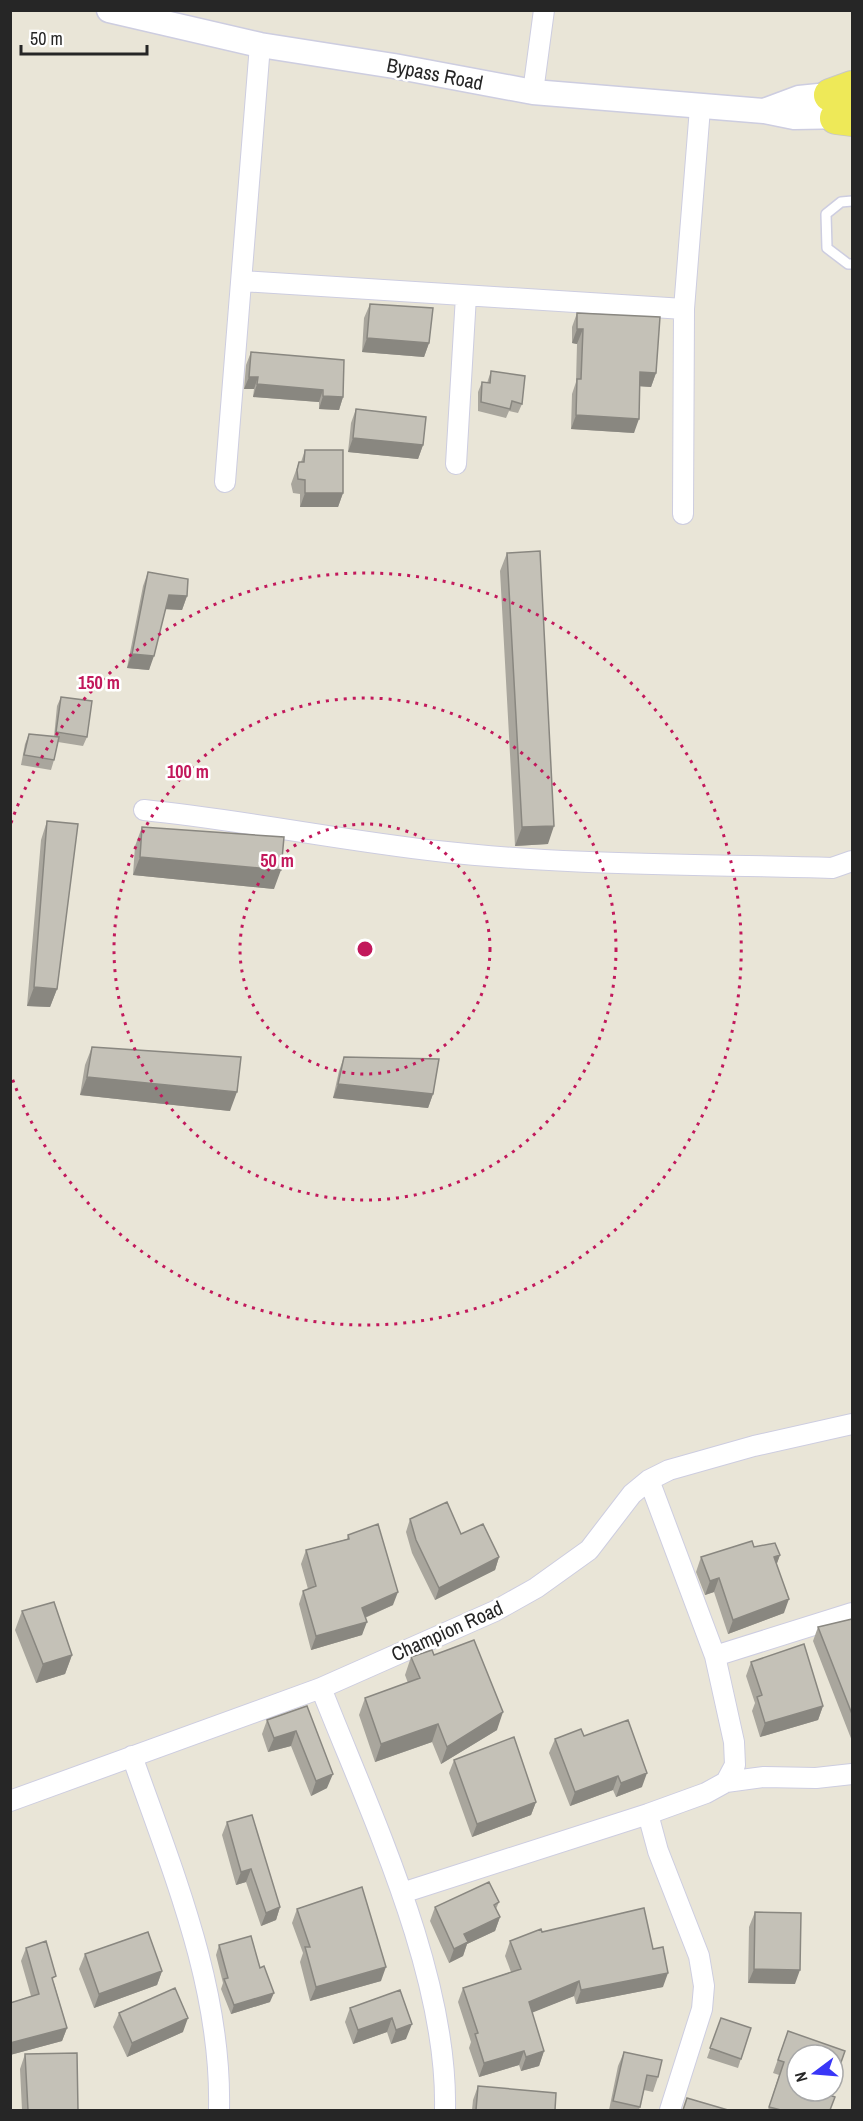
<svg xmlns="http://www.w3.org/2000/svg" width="863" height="2121" font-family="'Archivo Narrow',sans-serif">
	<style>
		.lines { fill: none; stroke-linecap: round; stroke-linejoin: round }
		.service-casing { stroke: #cdcde0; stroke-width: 12 }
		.minor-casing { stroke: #cdcde0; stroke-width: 22 }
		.tertiary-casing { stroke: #cdcde0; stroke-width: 27 }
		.primary-casing { stroke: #c7c7c7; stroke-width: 34 }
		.service { stroke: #fff; stroke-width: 9 }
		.minor { stroke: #fff; stroke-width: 20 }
		.tertiary { stroke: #fff; stroke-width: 24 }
		.primary { stroke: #eee958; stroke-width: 32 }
		.wall { fill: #a9a69d }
		.shaded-wall { fill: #898780 }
		.building { fill: #c4c1b7; stroke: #898780; stroke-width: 1.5 }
		.ring { fill: none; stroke: #c2185b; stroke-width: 3; stroke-dasharray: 3 6 }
		.labels { text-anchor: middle; stroke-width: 5; stroke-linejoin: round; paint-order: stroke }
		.street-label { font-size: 20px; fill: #262626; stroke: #fff }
		.centre { fill: #c2185b; stroke: #fff; stroke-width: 3 }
		.ring-label { font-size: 18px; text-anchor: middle; font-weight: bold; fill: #c2185b; stroke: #fff; stroke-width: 5; stroke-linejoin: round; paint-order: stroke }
	</style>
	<rect width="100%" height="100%" fill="#e9e5d7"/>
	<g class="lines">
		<g class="service-casing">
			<path id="service" d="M852 201 841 202 826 214 827 248 848 264H852"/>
		</g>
		<g class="minor-casing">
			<path id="minor" d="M533 92 544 10
				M242 281 684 309
				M456 464 466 296
				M225 482 260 45
				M683 514 684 309 700 108
				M144 810C242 820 339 840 437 851 568 866 701 864 832 868L852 861
				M649 1480 715 1656 734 1742 735 1765 726 1782
				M715 1656 852 1613
				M321 1688C370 1813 448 1974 445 2110
				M132 1756C172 1870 222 1987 219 2110
				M10 1801 321 1688 495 1611 536 1588 589 1550 632 1494 649 1480 669 1470 754 1446 852 1424
				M648 1814 658 1851 699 1956 704 1986 702 2009 670 2110
				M402 1893 648 1814 706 1793 726 1782 764 1777 816 1778 852 1774"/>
		</g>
		<g class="tertiary-casing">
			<path id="tertiary" d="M109 10 260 45 394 66 533 92 764 111 794 117 852 116
				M764 111 799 98 848 93"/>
		</g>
		<g class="primary-casing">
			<path id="primary" d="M830 95 852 87
				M836 118 852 120"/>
		</g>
		<use href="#service" class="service"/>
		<use href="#minor" class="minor"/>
		<use href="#tertiary" class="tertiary"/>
		<use href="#primary" class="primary"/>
	</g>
	<path class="wall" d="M370 304 429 343 424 357 362 352 364 318Z
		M577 313 656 373 651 387 640 386 634 433 571 429 572 394 576 382 577 344 572 343V327Z
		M251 352 343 397 339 410 319 409V402L253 397 254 389H244L246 365Z
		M491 371 522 404 518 413 509 411 506 418 478 411V392L482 382 487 383Z
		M356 409 423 445 418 459 348 452 351 423Z
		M305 450 343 493 338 507H300V494L293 493 291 484 299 462H301Z
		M507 553 548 844 515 846 500 571Z
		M148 572 187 596 182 610 165 609 149 670 127 668 143 586Z
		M61 697 87 737 83 746 58 742 54 760 51 770 21 765 25 744 29 734 54 737 57 706Z
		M47 821 57 989 50 1007 27 1006 41 840Z
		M142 827 274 889 133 875 135 846Z
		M92 1047 230 1111 80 1095 85 1065Z
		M344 1057 433 1094 428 1108 333 1098 339 1071Z
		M410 1519 461 1534 499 1557 495 1570 435 1600 412 1553 406 1532Z
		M348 1535 393 1605 365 1618 362 1635 311 1650 299 1604 303 1591 308 1589 301 1564 306 1550 347 1539Z
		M754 1547 780 1555 776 1565 784 1613 728 1634 714 1592 705 1595 696 1572 701 1557Z
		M22 1611 72 1655 65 1674 36 1683 15 1630Z
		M852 1619V1741L813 1641 818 1627Z
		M434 1655 497 1730 441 1764 432 1742 375 1762 359 1715 365 1698 408 1683 405 1675 411 1657Z
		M751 1662 823 1706 818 1720 760 1737 752 1711 755 1703 746 1676Z
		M307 1706 327 1788 311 1796 291 1746 268 1752 262 1734 267 1720Z
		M584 1736 642 1787 616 1797 613 1790 570 1806 549 1753 555 1739Z
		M454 1760 536 1802 531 1815 472 1837 449 1773Z
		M227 1822 280 1907 276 1920 261 1926 246 1882 236 1885 222 1835Z
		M499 1902 496 1909 500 1917 495 1931 467 1944 463 1956 449 1963 430 1921 435 1907Z
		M297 1909 381 1981 310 2001 300 1962 303 1953 292 1923Z
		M755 1912 795 1984 748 1983 749 1927Z
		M542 1932 653 1949 663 1987 576 2004 574 1996 532 2012 544 2051 539 2066 521 2071 519 2065 479 2077 469 2048 471 2042 458 2002 463 1988 511 1972 505 1956 510 1941Z
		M219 1945 270 2002 231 2014 221 1989 223 1983 216 1955Z
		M26 1948 54 1983 67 2028 62 2041 10 2055V2003L31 1996 21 1961Z
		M85 1954 162 1971 157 1985 94 2008 79 1969Z
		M400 1990 406 2039 391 2044 387 2032 353 2044 345 2022 350 2008Z
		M119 2013 183 2032 127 2057 113 2027Z
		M721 2018 751 2028 738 2068 707 2058Z
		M788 2031 829 2095 830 2110H768L779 2075 773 2073Z
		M624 2052 658 2077 653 2092 644 2090 639 2110H609L618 2066Z
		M25 2054 78 2110H88H22L20 2069Z
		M478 2086 555 2110H472L473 2100Z"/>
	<path class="shaded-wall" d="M577 329H583L577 344 572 343Z
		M367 338 429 343 424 357 362 352Z
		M640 372 656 373 651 387 635 386Z
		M249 377H258L254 389H244Z
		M257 384 323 390 319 402 253 397Z
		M323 396 343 397 339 410 319 409Z
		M576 415 639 419 634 433 571 429Z
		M353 438 423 445 418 459 348 452Z
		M305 493H343L338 507H300Z
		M169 595 187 596 182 610 164 609Z
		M132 654 154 656 149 670 127 668Z
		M554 826 548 844 515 846 522 827Z
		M140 857 281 870 274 889 133 875Z
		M34 987 57 989 50 1007 27 1006Z
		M87 1077 237 1092 230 1111 80 1095Z
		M338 1084 433 1094 428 1108 333 1098Z
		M780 1555 775 1569 774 1557Z
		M499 1557 495 1570 435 1600 439 1588Z
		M719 1578 714 1592 705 1595 710 1581Z
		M398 1592 393 1605 357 1621 362 1608Z
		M789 1599 784 1613 728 1634 733 1620Z
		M367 1622 362 1635 311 1650 316 1636Z
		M72 1655 65 1674 36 1683 43 1664Z
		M823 1706 818 1720 760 1737 765 1723Z
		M503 1712 497 1730 441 1764 447 1747Z
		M438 1724 432 1742 375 1762 381 1744Z
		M296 1731 291 1746 268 1752 274 1738Z
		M647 1773 642 1787 616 1797 621 1783Z
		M333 1774 327 1788 311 1796 316 1781Z
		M618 1776 613 1790 570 1806 575 1792Z
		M536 1802 531 1815 472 1837 477 1824Z
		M251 1869 246 1882 236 1885 241 1872Z
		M280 1907 276 1920 261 1926 266 1913Z
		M500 1917 495 1931 467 1944 463 1956 449 1963 454 1949 464 1934Z
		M386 1967 381 1981 310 2001 316 1987Z
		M754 1969 800 1970 795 1984 748 1983Z
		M162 1971 157 1985 94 2008 99 1994Z
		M668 1973 663 1987 576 2004 581 1990Z
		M579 1981 574 1996 524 2016 529 2002Z
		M274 1993 270 2002 231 2014 234 2005Z
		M188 2018 183 2032 127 2057 132 2043Z
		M392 2018 387 2032 353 2044 358 2030Z
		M412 2024 406 2039 391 2044 396 2030Z
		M67 2028 62 2041 10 2055V2043Z
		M524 2051 519 2065 479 2077 484 2063Z
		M544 2051 539 2066 521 2071 526 2057Z"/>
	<path class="building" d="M370 304 433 308 429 343 367 338Z
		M577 313 660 317 656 373 640 372 639 419 576 415 577 379H581L583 329H577Z
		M251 352 344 360 343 397 323 396V390L257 384 258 377H249Z
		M491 371 525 376 522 404 512 401 510 409 481 402 482 382 490 383Z
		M356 409 426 417 423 445 353 438Z
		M305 450H343V493H305V480L298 479 297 470 299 462H304Z
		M540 551 554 826 522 827 507 553Z
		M148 572 188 579 187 596 169 595 154 656 132 654Z
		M61 697 92 701 87 737 56 732Z
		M29 734 59 737 54 760 24 755Z
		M47 821 78 824 57 989 34 987Z
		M142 827 284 837 281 870 140 857Z
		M92 1047 241 1057 237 1092 87 1077Z
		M344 1057 439 1059 433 1094 338 1084Z
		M447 1502 461 1534 483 1524 499 1557 439 1588 416 1540 410 1519Z
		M378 1524 398 1592 362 1608 367 1622 316 1636 303 1591 316 1586 306 1550 349 1539 348 1535Z
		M752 1541 754 1547 775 1543 780 1555 774 1557 789 1599 733 1620 719 1578 710 1581 701 1557Z
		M54 1602 72 1655 43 1664 22 1611Z
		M852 1619V1714L818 1627Z
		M474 1640 503 1712 447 1747 438 1724 381 1744 365 1698 420 1678 411 1657 432 1650 434 1655Z
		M804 1644 823 1706 765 1723 757 1697 762 1695 751 1662Z
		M307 1706 333 1774 316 1781 296 1731 274 1738 267 1720Z
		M628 1720 647 1773 621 1783 618 1776 575 1792 555 1739 581 1729 584 1736Z
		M514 1737 536 1802 477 1824 454 1760Z
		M252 1815 280 1907 266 1913 251 1869 241 1872 227 1822Z
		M489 1882 499 1902 494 1905 500 1917 464 1934 468 1942 454 1949 435 1907Z
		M362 1887 386 1967 316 1987 305 1947H310L297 1909Z
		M644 1908 653 1949 663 1947 668 1973 581 1990 579 1981 529 2002 544 2051 526 2057 524 2051 484 2063 475 2034 478 2033 463 1988 521 1969 510 1941 541 1929 542 1932Z
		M755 1912 801 1913 800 1970 754 1969Z
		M148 1932 162 1971 99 1994 85 1954Z
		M251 1936 260 1968 264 1966 274 1993 234 2005 224 1979 228 1978 219 1945Z
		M46 1941 56 1976 52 1978 67 2028 10 2043V2003L39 1994 26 1948Z
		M175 1988 188 2018 132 2043 119 2013Z
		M400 1990 412 2024 396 2030 392 2018 358 2030 350 2008Z
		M721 2018 751 2028 741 2059 710 2048Z
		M788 2031 845 2051 833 2085V2055H797V2091H831L829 2095 835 2097 830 2110H781L769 2107 784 2062 778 2060Z
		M624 2052 662 2060 658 2077 647 2075 640 2107 613 2101Z
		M77 2053 78 2110H88H28L25 2054Z
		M478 2086 556 2093 555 2110H476Z
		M687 2098 728 2110H683Z"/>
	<g class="ring">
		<circle cx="365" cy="949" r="125"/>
		<circle cx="365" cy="949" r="251"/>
		<path d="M11 823A376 376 0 1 1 11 1075"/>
	</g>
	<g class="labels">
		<g class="street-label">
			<text transform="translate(435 74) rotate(11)" y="7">Bypass Road</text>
			<text transform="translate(447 1631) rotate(-24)" y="7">Champion Road</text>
		</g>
	</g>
	<circle cx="365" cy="949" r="9" class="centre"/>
	<g class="ring-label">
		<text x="99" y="689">150 m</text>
		<text x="188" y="778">100 m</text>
		<text x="277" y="867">50 m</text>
	</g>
	<rect width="863" height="2121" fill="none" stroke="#262626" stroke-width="24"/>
	<g transform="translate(815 2073) rotate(254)"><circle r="28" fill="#ffffff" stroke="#a8a8a8" stroke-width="1.5"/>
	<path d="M0-4.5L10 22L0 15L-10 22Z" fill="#3936f7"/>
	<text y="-9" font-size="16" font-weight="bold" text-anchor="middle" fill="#262626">N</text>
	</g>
	<path d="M21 45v9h126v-9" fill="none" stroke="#262626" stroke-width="3"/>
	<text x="30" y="45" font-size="18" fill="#262626" stroke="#ffffff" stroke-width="4.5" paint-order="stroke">50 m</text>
</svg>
